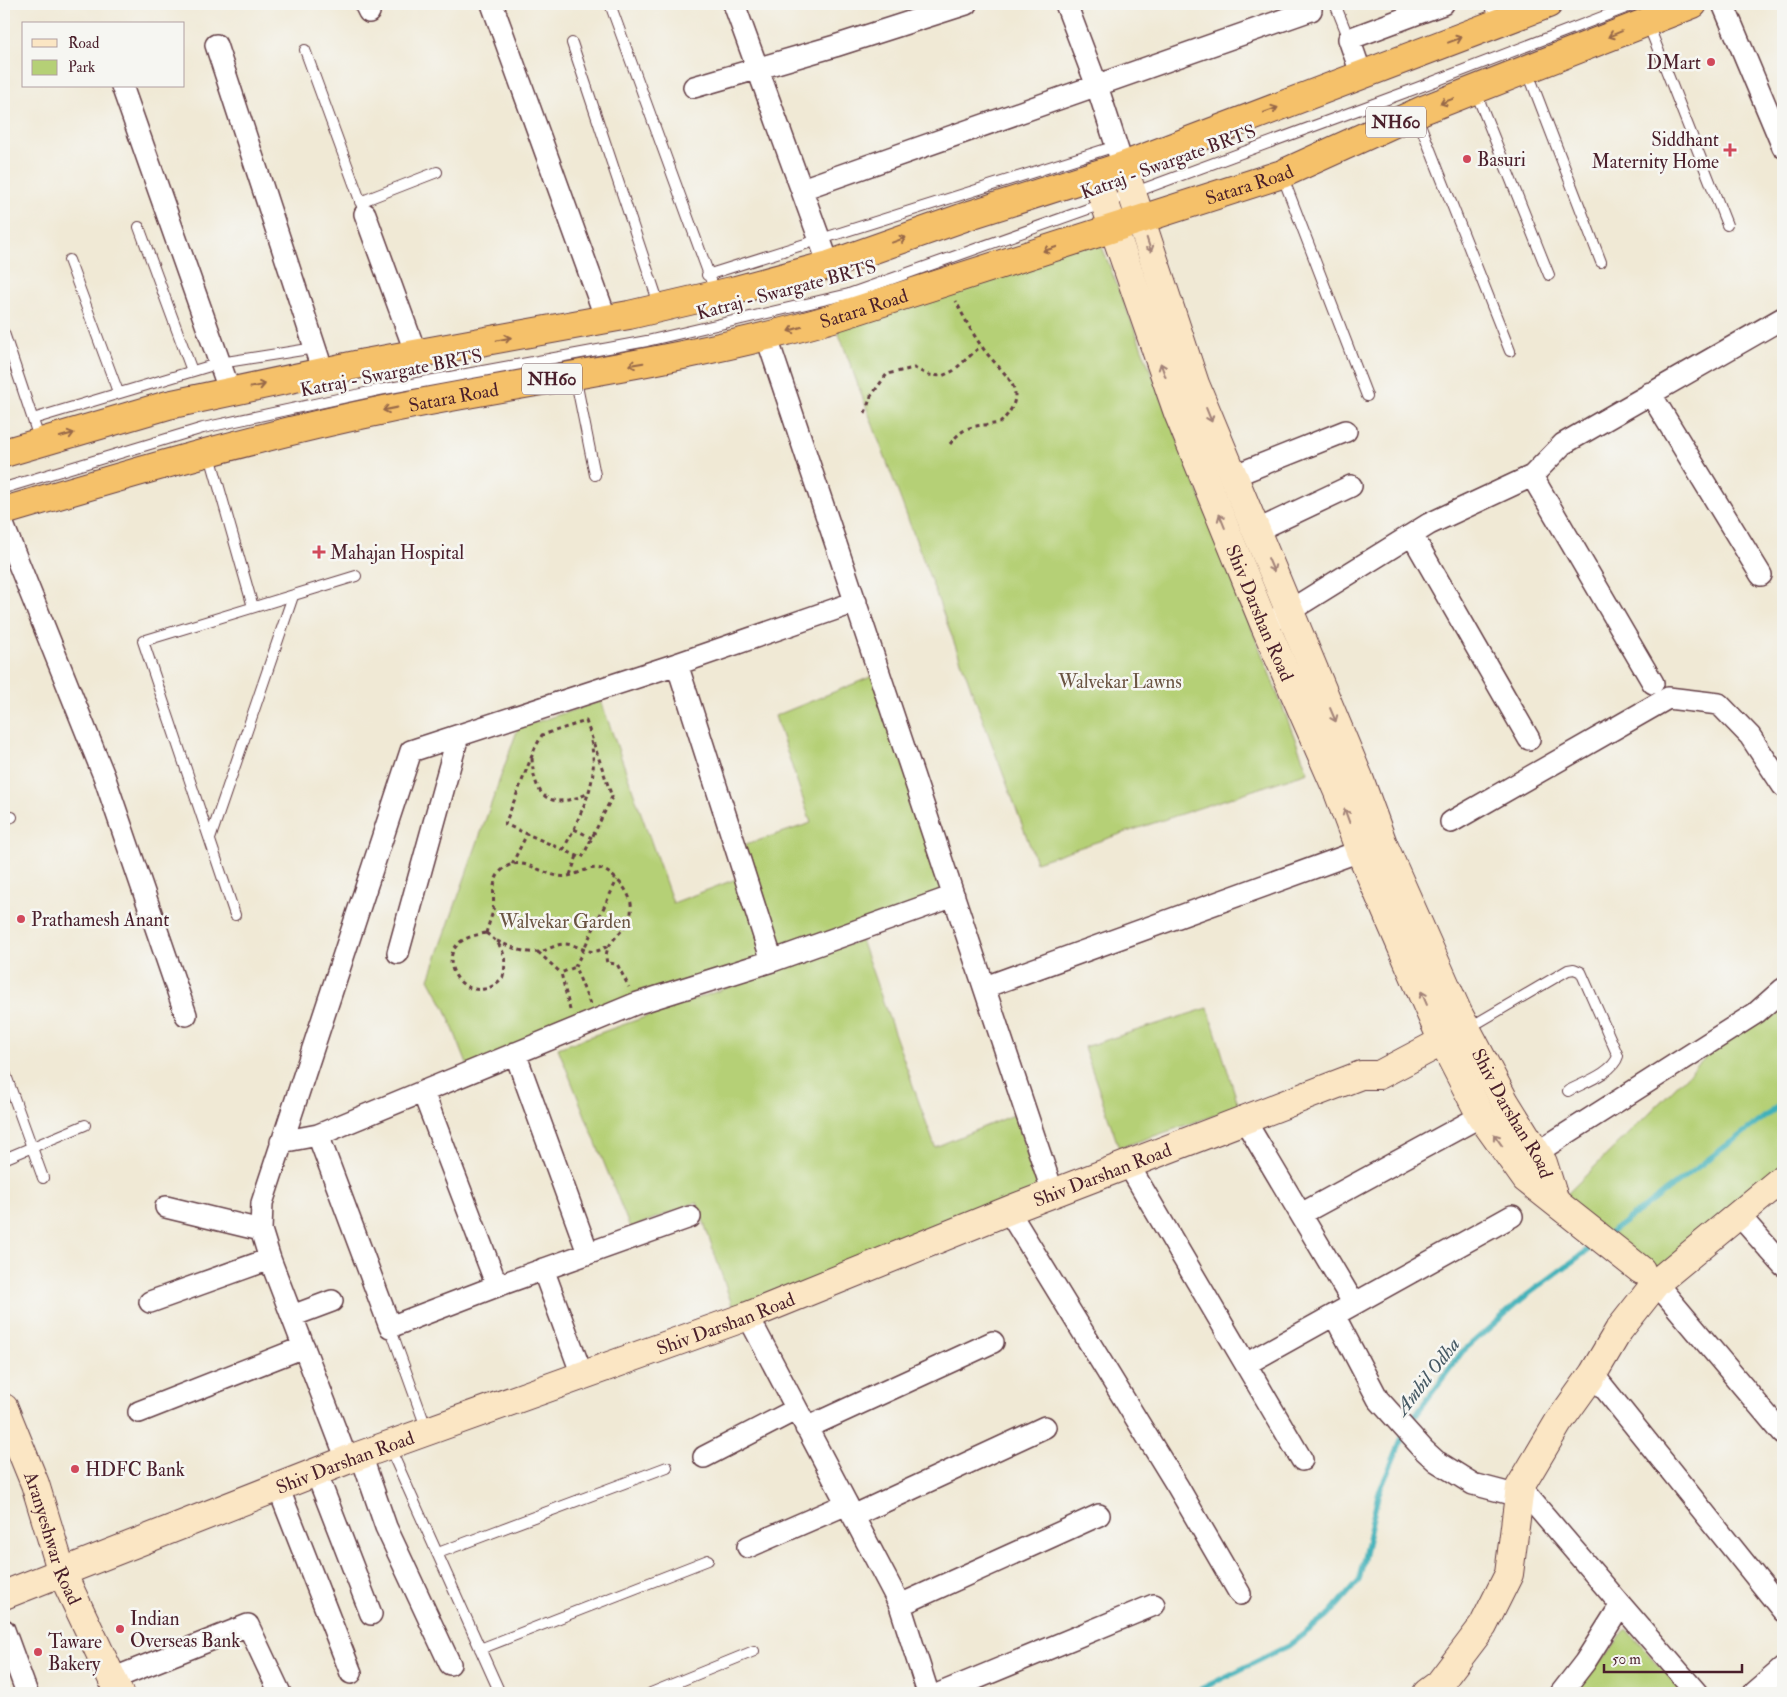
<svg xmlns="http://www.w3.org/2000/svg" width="1787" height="1697" font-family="'IM FELL Double Pica',serif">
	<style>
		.green { fill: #b5d076; stroke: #807850 }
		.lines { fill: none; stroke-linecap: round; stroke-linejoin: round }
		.stream { stroke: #40b1b9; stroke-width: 5.5 }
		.lane-casing { stroke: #633d44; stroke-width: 12 }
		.street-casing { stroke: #633d44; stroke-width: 24 }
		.secondary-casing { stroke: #633d44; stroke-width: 30 }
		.highway-casing { stroke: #633d44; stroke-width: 30 }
		.path { stroke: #633d44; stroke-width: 3; stroke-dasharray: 4 4; stroke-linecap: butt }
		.lane { stroke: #fff; stroke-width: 10 }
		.street { stroke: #fff; stroke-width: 21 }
		.secondary { stroke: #fbe6c4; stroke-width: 28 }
		.highway { stroke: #f5c16b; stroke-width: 28 }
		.oneway { stroke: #976848 }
		.oneway2 { stroke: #a28278 }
		.poi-dot { fill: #d1495b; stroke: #f6f6f2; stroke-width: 2 }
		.labels { text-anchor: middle; stroke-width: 5; stroke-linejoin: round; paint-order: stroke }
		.shield { fill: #f6f6f2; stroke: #7e6067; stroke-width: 1 }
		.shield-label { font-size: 18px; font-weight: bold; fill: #4a1f2b }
		.poi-label { font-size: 19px; fill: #4a1f2b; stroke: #f6f6f2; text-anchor: start }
		.street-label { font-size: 19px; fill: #4a1f2b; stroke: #f6f6f2 }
		.park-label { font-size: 19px; fill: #6a5442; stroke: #f6f6f2 }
		.water-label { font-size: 20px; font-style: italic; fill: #465964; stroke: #f6f6f2 }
	</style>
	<rect width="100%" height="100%" fill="#f6f6f2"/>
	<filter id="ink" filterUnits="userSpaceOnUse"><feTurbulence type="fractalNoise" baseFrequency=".02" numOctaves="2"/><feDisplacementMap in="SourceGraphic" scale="10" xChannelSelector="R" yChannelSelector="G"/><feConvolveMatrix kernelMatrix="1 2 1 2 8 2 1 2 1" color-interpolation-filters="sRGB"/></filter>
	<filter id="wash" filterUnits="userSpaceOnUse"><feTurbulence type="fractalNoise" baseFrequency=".0096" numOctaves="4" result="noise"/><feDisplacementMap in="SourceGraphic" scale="20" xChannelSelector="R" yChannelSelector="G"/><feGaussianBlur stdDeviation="1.12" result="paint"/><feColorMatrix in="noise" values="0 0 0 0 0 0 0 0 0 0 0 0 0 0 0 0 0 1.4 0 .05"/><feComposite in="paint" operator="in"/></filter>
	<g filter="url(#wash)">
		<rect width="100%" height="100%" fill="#f0e9d5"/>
		<path class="green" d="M1097 234 1308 772 1036 862 833 318Z
			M873 676 954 896 779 958 736 848 811 823 775 716Z
			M601 701 673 903 744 876 772 961 470 1072 445 1008 429 979 518 728Z
			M861 940 935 1147 1015 1114 1041 1197 737 1320 697 1202 630 1228 558 1048Z
			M1783 981V1170L1655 1271 1563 1198Z
			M1208 1008 1239 1107 1119 1148 1084 1047Z
			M1627 1629 1684 1693H1574Z"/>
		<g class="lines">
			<path class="stream" d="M1609 1234 1783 1103
				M1408 1425 1462 1352 1523 1298 1596 1244
				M1193 1693 1288 1646 1330 1614 1359 1580 1378 1495 1404 1434"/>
		</g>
	</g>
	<g filter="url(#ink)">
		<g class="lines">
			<g class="lane-casing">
				<path id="lane" d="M610 4 716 294
					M1335 4 1349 39
					M1490 4 1497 23
					M1648 24 1727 225
					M572 43 660 307
					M305 50 365 214
					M1527 70 1601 262
					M1475 90 1549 275
					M1416 114 1510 351
					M1282 175 1367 396
					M360 202 437 172
					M139 227 192 371
					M69 260 118 392
					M707 275 1116 146
					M4 333 40 441
					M575 376 595 475
					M33 419 220 363 315 348
					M209 452 253 607
					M4 488 203 428 379 390 647 341 849 294 1130 194 1417 88 1636 4
					M4 820 12 817
					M210 839 293 596
					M235 915 143 641 356 576
					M1467 1029 1568 970 1574 969 1581 972 1618 1056C1613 1073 1583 1083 1568 1091
					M4 1070 43 1178
					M4 1159 85 1125
					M390 1327 427 1430
					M389 1446 500 1693
					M438 1553 667 1467
					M480 1649 708 1560
					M651 1693 754 1651"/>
			</g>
			<g class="street-casing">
				<path id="street" d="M365 4 369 12
					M492 4 606 319
					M734 4 829 265
					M1066 4 1097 86 1123 166
					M1723 4 1783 147
					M216 45 323 372
					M1362 76 1349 39 1443 4
					M122 86 230 392
					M694 87 835 46 966 4
					M802 189 1311 10
					M365 214 416 354
					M767 338 1053 1193
					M1650 393 1761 575
					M1233 476 1346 431
					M1532 476 1653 683
					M4 527 104 776 186 1015
					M1256 531 1351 486
					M1412 535 1529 739
					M1278 618 1429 524 1532 476 1563 444 1783 318
					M677 664 772 961
					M1451 822 1668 698 1719 704 1750 736 1783 786
					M398 953 458 736
					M985 987 1360 851
					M515 1053 588 1253
					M423 1092 497 1286
					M1244 1119 1354 1304
					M318 1135 390 1327 497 1286 690 1217
					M281 1142 318 1135 635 1004 772 961 954 896
					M1525 1160 1756 1013 1783 989
					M1128 1164 1302 1460
					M166 1207 261 1230
					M1008 1210 1178 1487 1240 1594
					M1301 1214 1481 1116
					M1738 1214 1783 1265
					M543 1269 582 1375
					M1644 1274 1656 1283 1783 1434
					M150 1302 270 1259
					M1334 1315 1378 1399 1424 1450 1436 1461 1473 1484 1511 1494 1518 1502
					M292 1316 332 1301
					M748 1316 900 1605 928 1693
					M1246 1364 1512 1216
					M1593 1374 1783 1611
					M139 1412 304 1347
					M806 1428 993 1342
					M361 1455 386 1527 450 1664
					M704 1457 797 1409
					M347 1460 270 1259 261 1230 262 1203 411 751 677 664 856 602
					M316 1472 371 1614
					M278 1487 351 1673
					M1520 1487 1621 1605
					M853 1516 1045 1427
					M748 1547 847 1504
					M900 1605 1099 1515
					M4 1630 27 1693
					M112 1679 248 1625 280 1693
					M941 1693 1154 1605
					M1561 1693 1585 1662 1621 1605 1697 1693
					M1754 1693 1783 1668"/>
			</g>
			<g class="secondary-casing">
				<g id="secondary">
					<path id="s1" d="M1123 166 1195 384 1359 778 1383 844 1458 1013 1505 1102 1543 1163 1555 1201"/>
					<path id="s2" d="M1095 175 1178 413 1265 626 1338 792 1360 851 1443 1042 1481 1116 1526 1179 1641 1270"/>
					<path id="s3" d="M4 1408 35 1484 62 1573 119 1693"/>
					<path id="s4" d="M4 1595 347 1460 748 1316 1017 1207 1361 1075H1379L1466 1029"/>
					<path d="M1427 1693 1439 1684 1483 1626 1509 1574 1520 1487 1558 1423 1593 1374 1619 1330 1656 1283 1783 1178"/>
				</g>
			</g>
			<g class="highway-casing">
				<g id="highway">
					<path d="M4 453 168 405 365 363 629 315 736 290 829 265 973 214 1123 166 1548 4"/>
					<path id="s5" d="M4 511C130 474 256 436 384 410 534 379 686 362 833 318L1282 174 1423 110 1693 4"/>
				</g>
			</g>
			<path class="path" d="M865 413 871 396 887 374 914 368 928 375 942 376 953 371 981 346
				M950 444C966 423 975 427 1000 423 1033 390 1004 376 985 351 973 335 964 318 956 301
				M532 758C534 800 551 810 589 793
				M574 829C588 795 598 779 591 741
				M563 850 574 829 592 838
				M512 864 527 834 505 824 535 748 542 735 586 721 612 797 582 858 527 834
				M570 875 577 856
				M486 933C488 926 491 918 493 911 495 897 490 883 501 871 519 853 539 873 558 876 581 880 591 855 615 878 621 883 627 891 630 899 639 931 600 937 607 963L617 964 629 987
				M486 933C503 945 508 956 503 977 498 982 492 988 484 989 460 994 441 963 457 945 464 937 476 935 486 933Z
				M497 941C509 946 524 954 538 952 547 951 555 944 564 944 582 944 588 960 609 945
				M538 952 561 973
				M590 1004 575 967 617 880
				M570 1010 561 973 575 967"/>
			<use href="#lane" class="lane"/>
			<use href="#street" class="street"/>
			<use href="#secondary" class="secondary"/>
			<use href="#highway" class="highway"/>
		</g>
		<defs><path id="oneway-shaft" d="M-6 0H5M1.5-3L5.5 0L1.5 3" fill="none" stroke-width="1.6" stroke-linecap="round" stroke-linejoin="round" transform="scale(1.25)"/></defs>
		<g class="oneway">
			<use href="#oneway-shaft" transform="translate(1615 34) rotate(158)"/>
			<use href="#oneway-shaft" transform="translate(1455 40) rotate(-21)"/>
			<use href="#oneway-shaft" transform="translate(1447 101) rotate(159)"/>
			<use href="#oneway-shaft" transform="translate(1271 110) rotate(-20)"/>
			<use href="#oneway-shaft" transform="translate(899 240) rotate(-20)"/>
			<use href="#oneway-shaft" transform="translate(1050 249) rotate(162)"/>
			<use href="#oneway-shaft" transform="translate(795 329) rotate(163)"/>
			<use href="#oneway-shaft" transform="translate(504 339) rotate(-11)"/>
			<use href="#oneway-shaft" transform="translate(636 364) rotate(170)"/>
			<use href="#oneway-shaft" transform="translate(258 386) rotate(-12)"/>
			<use href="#oneway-shaft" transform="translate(390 409) rotate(169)"/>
			<use href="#oneway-shaft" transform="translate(67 435) rotate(-16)"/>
		</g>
		<g class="oneway2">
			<use href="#oneway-shaft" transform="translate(1149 245) rotate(72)"/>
			<use href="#oneway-shaft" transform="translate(1163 370) rotate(-110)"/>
			<use href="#oneway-shaft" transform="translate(1209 415) rotate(68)"/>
			<use href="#oneway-shaft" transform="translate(1222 521) rotate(-112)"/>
			<use href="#oneway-shaft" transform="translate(1271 565) rotate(67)"/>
			<use href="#oneway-shaft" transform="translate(1333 715) rotate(67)"/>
			<use href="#oneway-shaft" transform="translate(1347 816) rotate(-110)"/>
			<use href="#oneway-shaft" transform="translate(1424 998) rotate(-113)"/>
			<use href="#oneway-shaft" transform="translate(1498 1140) rotate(-125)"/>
		</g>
	</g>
	<g class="poi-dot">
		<circle cx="1711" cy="62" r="5"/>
		<path d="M1727.5 142.5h5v5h5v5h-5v5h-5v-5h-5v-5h5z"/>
		<circle cx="1467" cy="159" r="5"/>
		<path d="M316.5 544.5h5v5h5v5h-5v5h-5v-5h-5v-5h5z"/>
		<circle cx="21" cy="919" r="5"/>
		<circle cx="75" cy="1469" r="5"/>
		<circle cx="120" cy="1629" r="5"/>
		<circle cx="38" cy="1652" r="5"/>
	</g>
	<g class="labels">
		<g class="shield">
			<rect x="1366" y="106.5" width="60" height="31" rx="4"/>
			<rect x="522" y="363.5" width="60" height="31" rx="4"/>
		</g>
		<g class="shield-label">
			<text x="1396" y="128">NH60</text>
			<text x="552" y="385">NH60</text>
		</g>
		<g class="poi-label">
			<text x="1701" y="69" text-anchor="end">DMart</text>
			<text x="1719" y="146" text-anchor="end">Siddhant<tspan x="1719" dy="22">Maternity Home</tspan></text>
			<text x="1477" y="166">Basuri</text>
			<text x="330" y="559">Mahajan Hospital</text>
			<text x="31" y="926">Prathamesh Anant</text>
			<text x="85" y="1476">HDFC Bank</text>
			<text x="130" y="1625">Indian<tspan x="130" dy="22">Overseas Bank</tspan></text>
			<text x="48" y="1648">Taware<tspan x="48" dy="22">Bakery</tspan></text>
		</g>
		<g class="street-label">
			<text transform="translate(1168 161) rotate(-20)" y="7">Katraj - Swargate BRTS</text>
			<text dy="7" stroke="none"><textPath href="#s5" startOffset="1289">Satara Road</textPath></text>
			<text transform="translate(786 289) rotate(-15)" y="7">Katraj - Swargate BRTS</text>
			<text dy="7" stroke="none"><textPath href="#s5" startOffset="884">Satara Road</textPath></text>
			<text transform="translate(391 372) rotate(-11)" y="7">Katraj - Swargate BRTS</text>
			<text dy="7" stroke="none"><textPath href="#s5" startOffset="464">Satara Road</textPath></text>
			<text dy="7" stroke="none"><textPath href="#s2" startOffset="468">Shiv Darshan Road</textPath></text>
			<text dy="7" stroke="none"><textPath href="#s1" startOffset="1026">Shiv Darshan Road</textPath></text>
			<text dy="7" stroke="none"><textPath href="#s4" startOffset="1176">Shiv Darshan Road</textPath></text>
			<text dy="7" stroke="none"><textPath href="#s4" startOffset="771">Shiv Darshan Road</textPath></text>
			<text dy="7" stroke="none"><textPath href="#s4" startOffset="366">Shiv Darshan Road</textPath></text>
			<text dy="7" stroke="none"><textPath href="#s3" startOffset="139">Aranyeshwar Road</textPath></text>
		</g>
		<g class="park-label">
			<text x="1120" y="688">Walvekar Lawns</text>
			<text x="565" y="928">Walvekar Garden</text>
		</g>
		<g class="water-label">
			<text transform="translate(1427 1376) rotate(-52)" y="7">Ambil Odha</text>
		</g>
	</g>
	<rect width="1787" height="1697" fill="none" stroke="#f6f6f2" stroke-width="20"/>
	<rect x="22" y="22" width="162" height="65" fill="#f6f6f2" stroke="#b1a0a2"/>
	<rect x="32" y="39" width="25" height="8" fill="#fbe6c4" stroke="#b1a0a2"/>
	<text x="68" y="48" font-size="15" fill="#4a1f2b">Road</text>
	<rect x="32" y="60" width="25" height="15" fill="#b5d076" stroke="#b1a0a2"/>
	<text x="68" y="72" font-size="15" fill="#4a1f2b">Park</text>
	<path d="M1604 1664v8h138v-8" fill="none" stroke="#4a1f2b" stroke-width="2.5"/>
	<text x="1612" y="1664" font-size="15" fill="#4a1f2b" stroke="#f6f6f2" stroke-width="4" paint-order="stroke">50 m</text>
</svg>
